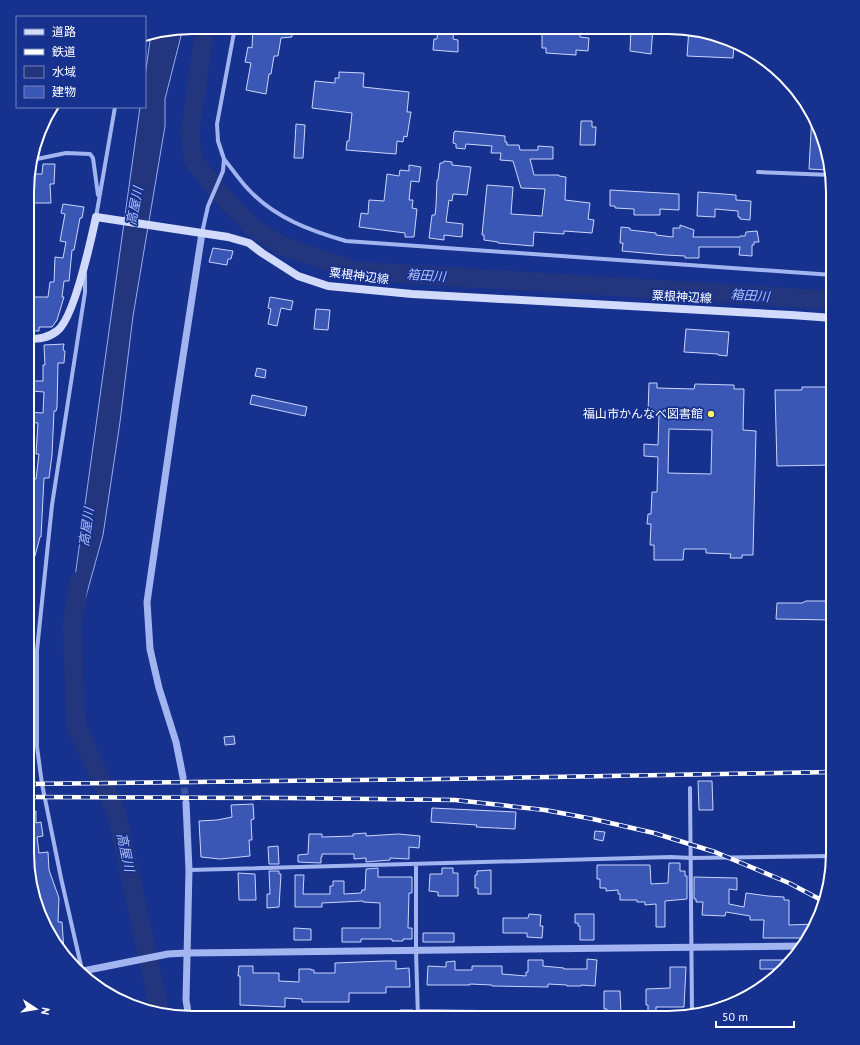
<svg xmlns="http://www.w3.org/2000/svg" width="860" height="1045" font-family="'PT Sans','Noto Sans JP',sans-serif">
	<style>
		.water { fill: #22357d; stroke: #96acf2 }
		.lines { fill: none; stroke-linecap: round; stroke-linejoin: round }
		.river { stroke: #22357d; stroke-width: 19 }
		.building { fill: #3b57b6; stroke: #cad5fb; fill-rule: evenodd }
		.tertiary-tunnel { stroke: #3a50a0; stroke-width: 7; stroke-dasharray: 7 3.5; stroke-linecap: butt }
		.minor { stroke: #a3b5f0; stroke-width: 4 }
		.tertiary { stroke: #a3b5f0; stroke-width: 7 }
		.secondary { stroke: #d1dafb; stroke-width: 8 }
		.rail-casing { stroke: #fff; stroke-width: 4.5 }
		.rail { stroke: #17318f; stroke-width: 3; stroke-dasharray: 9; stroke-linecap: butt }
		.poi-dot { fill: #fff462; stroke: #17318f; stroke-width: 1.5 }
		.labels { text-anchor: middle; stroke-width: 3.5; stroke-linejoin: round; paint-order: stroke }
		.street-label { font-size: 12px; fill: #fff; stroke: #17318f }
		.poi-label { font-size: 12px; fill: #fff; stroke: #17318f; text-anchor: end }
		.water-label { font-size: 13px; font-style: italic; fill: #afc0f7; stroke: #17318f }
		.rim { fill: none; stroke: #fff; stroke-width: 2 }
	</style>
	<rect width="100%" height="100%" fill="#17318f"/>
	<path class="water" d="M183 28 165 99V126L133 316 120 422 103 535 83 607 71 606 140 107H145V76L151 34Z"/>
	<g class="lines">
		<path class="river" d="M205 27 190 134 193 160 222 196 252 227 280 245 356 271 833 300
			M79 581 72 626 76 725 117 815 160 1013"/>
	</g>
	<path class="building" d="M253 27H292V37L281 38 278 56H274L271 74H269L266 94 246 90 251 63 245 62 248 47 252 48Z
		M438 28 454 29 453 39 458 40V52L433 50 434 39H437Z
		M563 28H580V37L589 38 588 51 576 50V55L546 53V48H542V34H563Z
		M631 28H653L651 54 630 51Z
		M689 28 734 45 733 58 687 56Z
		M339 72 364 73 363 87 409 92 407 112H411L407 137 404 136 403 142 397 141 396 154 346 150 347 141H349L352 113 312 108 315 81 335 83V78H339Z
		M812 114 827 150 829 170 809 169Z
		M581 121H592V127H596L595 145H580Z
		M296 124 305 125 303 158H294Z
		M455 131 505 136V142H507V145H519L520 150H538V146L553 147V159H530L534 175H559V176L566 177 565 200 590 203 588 219 594 220 592 233 564 231V234L534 232 533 246 498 243V242L484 240V235H482L487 185 513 187 511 214 542 216 545 189 521 188 513 161 500 160 501 153H491L492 146 466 144 465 149 456 148V144L453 143 454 132H455Z
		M444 161 452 162V165L471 167 467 195 453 194 452 201 449 200 446 222 463 224 462 237 444 235V240L429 238 432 215H435L436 206 437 180H438L440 163H443Z
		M43 164H55L54 184H50L51 203H28V174H42Z
		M409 165 421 167 419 182 411 181 409 200H413L412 208 417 209 414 237H405V233L359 227 361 213 368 214 369 200 384 201 387 174 399 176 400 170 409 171Z
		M610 190 679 194V210L660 209V215H634V209L615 208V206H610Z
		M698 192 736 195V200L751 201 750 220 740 219V217H738V211L715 209V217L697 216Z
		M63 204 84 207 82 218H80L74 250H72L69 281H64L62 297H64L57 320 52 327H39V331H31L32 297H48L50 282H54L55 257 63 258 66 242 60 241 65 214 61 213Z
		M680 225 694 230 693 237H740V236H745L746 232 757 231 759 242H754V245H752V256L739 255 740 247H699V258H685V256L666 255 622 251 623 243H620L621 227 630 228V230L656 233V235L673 237V228H680Z
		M213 248 233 251 231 259H228L227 265 209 262Z
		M270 297 293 301 291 310 281 308 277 326 268 324 271 309 268 308Z
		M316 309 330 310 328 330 314 329Z
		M686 329 729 332 727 356 718 355V354L684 352Z
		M64 344 63 350 65 351 64 363H58L57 407 56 411H54L52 455 49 478H44L41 537H40L35 556 28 555V479H36L39 454H36L38 423 28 422V412L43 413 44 392 32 391V381H43V365H45L44 345Z
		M257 368 266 370 265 378 255 376Z
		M649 383H657V388L694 389 695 384 734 385V389H744L743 430 756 431 753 555H742V558H730L731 554 706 553V549H684L683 560H654V545H650L651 524H647L648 514H651L652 492H657L658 457 644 456V444L658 445 659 413H648ZM669 429 712 430 711 474 668 473Z
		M802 387H831V388H833V465L777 466 775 390H802Z
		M252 395 307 407 305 416 250 404Z
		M806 601H830V604H833V620L776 619 777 603H802Z
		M234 736 235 744 225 745 224 737Z
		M698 781H712L713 810H699Z
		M253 804 254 819 251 820 252 840H249L250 856 220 859 201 857 199 821 217 820 232 817 231 805Z
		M432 808 516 812 515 829 476 827 477 825 431 822Z
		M27 811H36V823L41 822 43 836 37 837 39 853 48 852 49 870 59 898 58 922H62L64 951 49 935 33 895 27 853Z
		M595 831 605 832 603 841 594 839Z
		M366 833V836L398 834 420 836 419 848 409 847V859L390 858V860L366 862V858L354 859V854H322V857H321V863L298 862V855L308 854 309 834H322V837L353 836V834Z
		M278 846 279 864H269L268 847Z
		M669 863H680V871H685V876H687V899L665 901V927H656V904L645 905V902H637V900H620V894H618V890L606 891V888H600V879H597V865H650L651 884 668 883Z
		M378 868V877H412V893H409L408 928H412V939H403V941H392V939H361V942H342V928H380V903L363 902V901L322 903V907H295V875H304L303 894H330V886H333V881H344V894L361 893 362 890H365L366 869Z
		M442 868H453V873H458V896H438V892L429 891 430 874H442Z
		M491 870V894H478V888H475V875H477V871Z
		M269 871H279V874H281L279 907 267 908V894H270Z
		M238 873 255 874 256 900H239Z
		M694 877 737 878V890L729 889V904L744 907 746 893 768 896 784 897V900H789V925L815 924 808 938H763L764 920H750V916L726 912 725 916 702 915 703 902H696V899H694Z
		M529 914 541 915 540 926H543L542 938 527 937V933H503V918H528Z
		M575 914H594V940H580V926H578V923H575Z
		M294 928 311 929V940H294Z
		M423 933H454V942H423Z
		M587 959 597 960 595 986 581 985V986H567V985L548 984V987L492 986V985L470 984V985H427L428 966 446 967V962L455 961V970H472V966H502V974L526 976V972H528V960H543V966L564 968V969H587Z
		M760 960H788L779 969H760Z
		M384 961H396V969L409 968 410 987H386V993H349V1002H302V999L285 998V1007L240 1005V976H238L239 966H253V973H279V981L299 982V969H311V970H314V973H335V963Z
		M670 967H686L684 1007H656V1012H648V1005H646V989L670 988Z
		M604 991H620L621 1014H607V1009H604Z
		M400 1010H413L414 1018H400Z"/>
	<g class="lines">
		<path class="tertiary-tunnel" d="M183 777 186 803"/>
		<path class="minor" d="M224 159C233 170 240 181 249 190 275 218 311 231 346 241L833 275
			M32 160 66 153 90 154 93 158 98 195
			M758 172 831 175
			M96 217 115 107
			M202 233 208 206 223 171 224 159 218 141 217 124 235 27
			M27 687C30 675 35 659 27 647
			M690 788 692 1014
			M416 864V951L418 1018
			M189 870 671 857 691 858 833 856
			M82 970 61 878 42 784 37 747V650L52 505 85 292V274
			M418 1011 591 1014"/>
		<path class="tertiary" d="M183 777 176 742 159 688 150 649 147 602 176 402 202 233
			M186 803 189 870 186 1000 189 1018
			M83 971 168 954 186 953 804 946"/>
		<path class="secondary" d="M28 339C39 339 48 338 57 331 74 319 91 240 96 217L228 237 249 243 262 253 298 276 328 286 412 294 791 315 833 318"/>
		<g class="rail-casing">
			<path id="rail" d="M27 784 442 779 833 772
				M27 797 287 798 455 800 545 810 593 819 654 833 715 852 789 883 825 902"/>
		</g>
		<use href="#rail" class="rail"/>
	</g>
	<circle class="poi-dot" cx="711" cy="414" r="4"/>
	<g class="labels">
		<g class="street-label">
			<text transform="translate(359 276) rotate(7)" y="4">粟根神辺線</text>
			<text transform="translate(682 297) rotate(3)" y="4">粟根神辺線</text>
		</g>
		<g class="poi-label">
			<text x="703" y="418">福山市かんなべ図書館</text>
		</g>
		<g class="water-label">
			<text transform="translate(134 206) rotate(-79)" y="5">高屋川</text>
			<text transform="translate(426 275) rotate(4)" y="5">箱田川</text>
			<text transform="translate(750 295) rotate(4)" y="5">箱田川</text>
			<text transform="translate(86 527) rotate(-82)" y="5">高屋川</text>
			<text transform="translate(126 852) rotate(78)" y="5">高屋川</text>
		</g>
	</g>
	<path d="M0 0H860V1045H0ZM192 34H668A158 158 0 0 1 826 192V853A158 158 0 0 1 668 1011H192A158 158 0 0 1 34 853V192A158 158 0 0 1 192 34Z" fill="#17318f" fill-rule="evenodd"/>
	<path class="rim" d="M192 34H668A158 158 0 0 1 826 192V853A158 158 0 0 1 668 1011H192A158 158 0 0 1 34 853V192A158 158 0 0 1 192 34Z"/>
	<rect x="16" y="16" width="130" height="92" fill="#17318f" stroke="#7483bc"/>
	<rect x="24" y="29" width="20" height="6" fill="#d1dafb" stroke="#7483bc"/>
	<text x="52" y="36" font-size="12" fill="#ffffff">道路</text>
	<rect x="24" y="49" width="20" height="6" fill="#ffffff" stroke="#7483bc"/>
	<text x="52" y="56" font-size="12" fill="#ffffff">鉄道</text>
	<rect x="24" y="66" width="20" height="12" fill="#22357d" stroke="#7483bc"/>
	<text x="52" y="76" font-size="12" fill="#ffffff">水域</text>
	<rect x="24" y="86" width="20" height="12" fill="#3b57b6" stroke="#7483bc"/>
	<text x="52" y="96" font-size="12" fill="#ffffff">建物</text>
	<g transform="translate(36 1009) rotate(102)" stroke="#17318f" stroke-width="3" paint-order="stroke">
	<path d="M0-3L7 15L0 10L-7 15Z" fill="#ffffff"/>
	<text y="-6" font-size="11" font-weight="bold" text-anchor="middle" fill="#ffffff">N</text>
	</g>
	<path d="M716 1021v6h78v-6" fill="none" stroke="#ffffff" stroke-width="2"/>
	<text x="722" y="1021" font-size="12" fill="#ffffff" stroke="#17318f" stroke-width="3" paint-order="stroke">50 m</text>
</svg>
